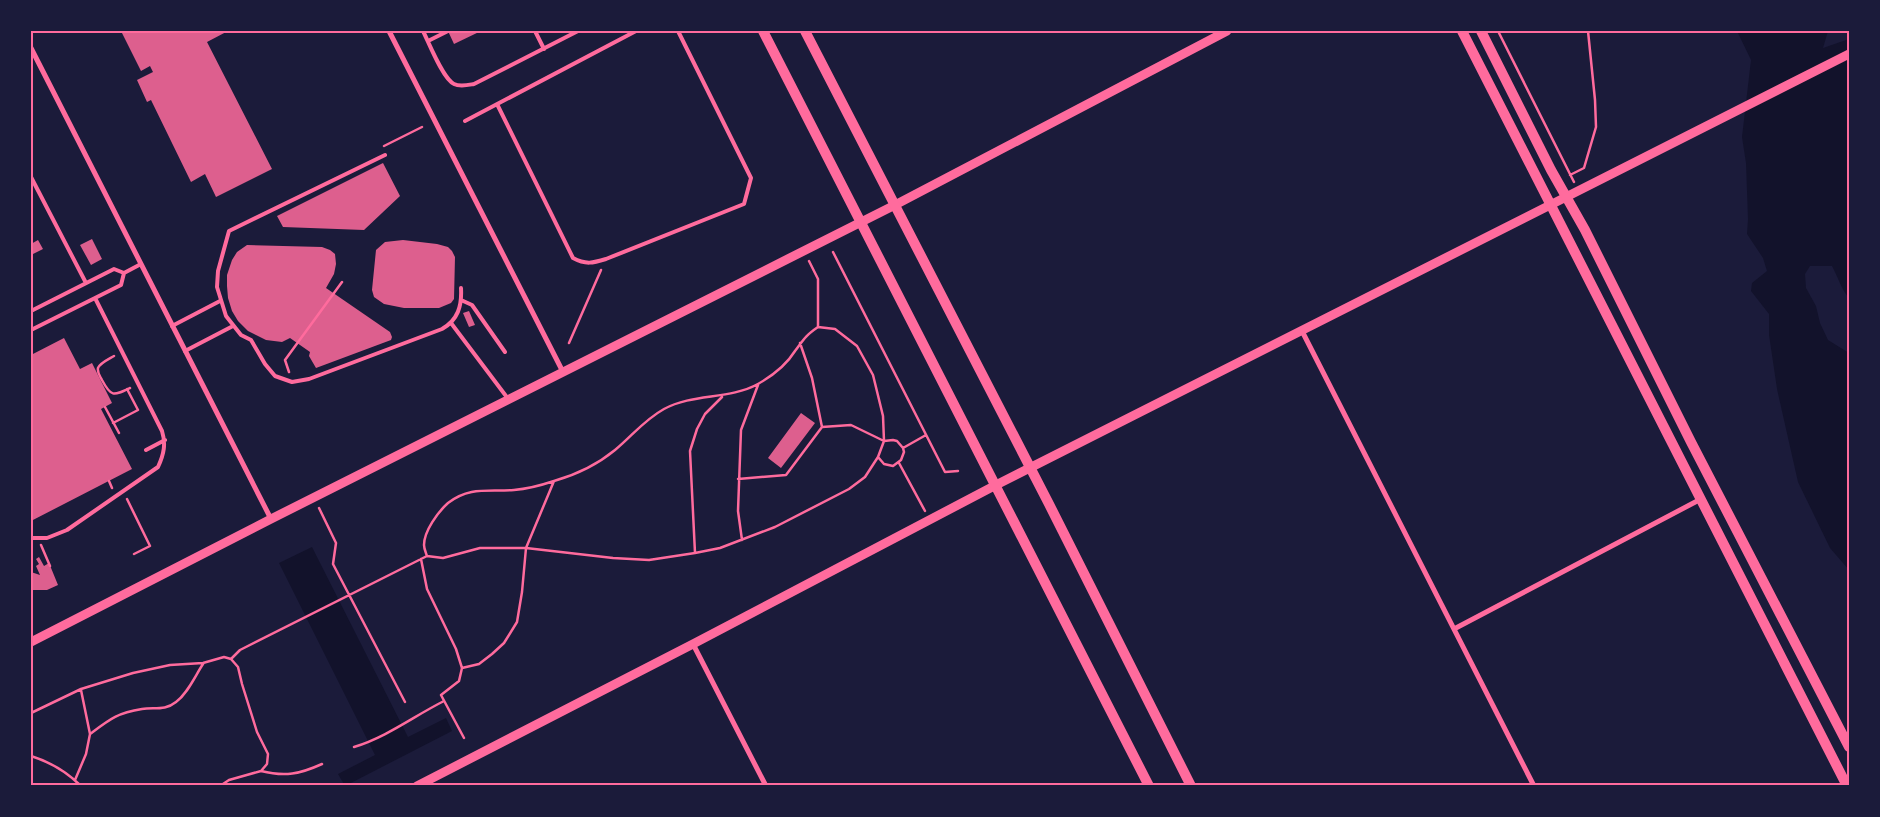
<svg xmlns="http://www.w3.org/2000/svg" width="1880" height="817" font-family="Spectral,serif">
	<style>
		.water { fill: #12122b }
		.building { fill: #dd5f8e }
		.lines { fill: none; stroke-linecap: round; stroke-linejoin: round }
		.path { stroke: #ff6b9d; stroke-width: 2.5 }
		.service { stroke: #ff6b9d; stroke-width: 4 }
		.minor { stroke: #ff6b9d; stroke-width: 5 }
		.tertiary { stroke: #ff6b9d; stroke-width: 9 }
		.secondary { stroke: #ff6b9d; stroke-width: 10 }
		.neatline { fill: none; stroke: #ff6b9d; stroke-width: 2 }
	</style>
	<rect width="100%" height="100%" fill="#1b1b3a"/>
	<path class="water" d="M1737 31H1828L1823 48 1849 39V298C1841 289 1838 277 1832 266H1810L1805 274 1806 288 1816 306 1820 323 1828 340 1849 353V570L1830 548 1798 482 1777 389 1769 335V314L1751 291 1752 283 1767 271 1763 258 1747 234 1748 219 1746 163 1742 137 1751 60Z
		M312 547 408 737 446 718 452 731 345 786 338 774 375 755 279 563Z"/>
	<path class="building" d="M121 31H228L207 42 272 169 216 197 205 174 191 182 151 100 147 102 137 80 153 72 150 66 141 71Z
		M448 31H481L454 44Z
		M383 163 400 196 364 230 283 227 277 216Z
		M92 239 102 259 91 265 80 245Z
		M38 240 43 249 31 255V244Z
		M403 240 437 244 448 247 452 251 455 257 454 299 451 303 439 308H404L384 304 374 297 372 290 376 250 385 242Z
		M247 245 322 247 330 250 335 254 336 264 334 274 326 288 390 332 392 337 391 340 316 368 309 356 310 352 290 338 282 342 266 340 248 331 238 321 232 311 228 298 227 286V275L232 260 237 252Z
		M469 311 475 325 469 327 463 313Z
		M64 338 80 369 92 363 112 403 101 409 132 469 31 521V355Z
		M801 413 815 423 781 468 768 458Z
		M39 557 44 566 49 563 58 585 47 590H31V572L40 575 36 566 39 564 36 559Z"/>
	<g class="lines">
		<path class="path" d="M1498 31 1574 182
			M384 146 422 127
			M1570 175 1584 168 1596 127 1595 100 1588 31
			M833 252 945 472 958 471
			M809 261 818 279V327
			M569 343 601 270
			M114 356C109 359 100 363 98 368 97 373 100 376 102 380 111 397 113 396 130 388
			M289 372 285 360 342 282
			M105 407 119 433
			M113 423 138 410 127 389
			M822 427 851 425 884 441 893 440 897 441 903 448 904 452 901 460 893 466 884 464 878 457
			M903 448 926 435
			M899 463 925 511
			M738 479 786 475 822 427 812 378 800 343
			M109 481 112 488
			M127 499 150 546 134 554
			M319 508 336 543 333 564 405 702
			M742 540 738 511 741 430 758 385
			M41 545 50 566
			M695 553 690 451 697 429 705 414 722 397
			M421 559 427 589 456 649 462 668 459 681 441 695 464 738
			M231 659 240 650 427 556 443 558 480 548H526L613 558 649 560 695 553 720 548 775 527 849 489 865 477 878 457 884 441 883 416 873 375 857 346 835 329 818 327C805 336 804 339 795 351 787 364 772 376 758 384 729 400 693 393 664 409 644 420 632 436 615 450 598 464 575 475 554 481 542 485 526 489 514 490 489 492 470 486 448 503 438 512 424 531 424 545 424 549 426 553 427 556
			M462 668 479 664 492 654 504 643 517 622 522 592 526 548 554 481
			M31 713 81 689 133 673 170 665 203 663 224 657 231 659 238 667 242 684 257 732 268 754 267 764 261 771 229 780 220 786
			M90 734C110 719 117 713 142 709 154 707 165 711 176 702 188 693 195 676 203 664
			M354 747C387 737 414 716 444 701
			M31 756C50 762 67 772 81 786
			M261 771C285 777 300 774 322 764
			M75 780 86 754 90 734 81 690"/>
		<path class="service" d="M423 31C429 43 443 79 454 84 460 87 468 85 474 84L578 31
			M535 31 544 49
			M428 41 448 31
			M497 104 573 258C586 265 593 263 606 259L744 204 751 178 678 31
			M465 121 636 31
			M385 155 229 231 218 271 217 287 226 316 241 335 251 340 265 364 275 376 292 382 309 379 442 329C458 320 462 306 461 288
			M31 177 86 283
			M461 300 472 305 505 352
			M31 311 114 269 124 273
			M451 323 509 400
			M172 326 220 301
			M31 330 121 285 124 273 141 264
			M185 351 233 326
			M146 450 165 440
			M31 538H47L67 530 158 467C164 454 166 444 162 431L95 298"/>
		<path class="minor" d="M389 31 563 372
			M31 48 271 519
			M1302 331 1534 786
			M1454 629 1701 499
			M693 644 766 786"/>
		<path class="tertiary" d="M31 642 271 519 895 205 1227 31
			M417 786 693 644 996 485 1849 54"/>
		<path class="secondary" d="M763 31 1149 786
			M805 31 1049 504 1191 786
			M1462 31 1847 786
			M1481 31 1551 170 1585 230 1691 442 1849 747"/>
	</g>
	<rect width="1880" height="817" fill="none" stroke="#1b1b3a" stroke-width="65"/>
	<rect x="32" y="32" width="1816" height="752" class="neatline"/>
</svg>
